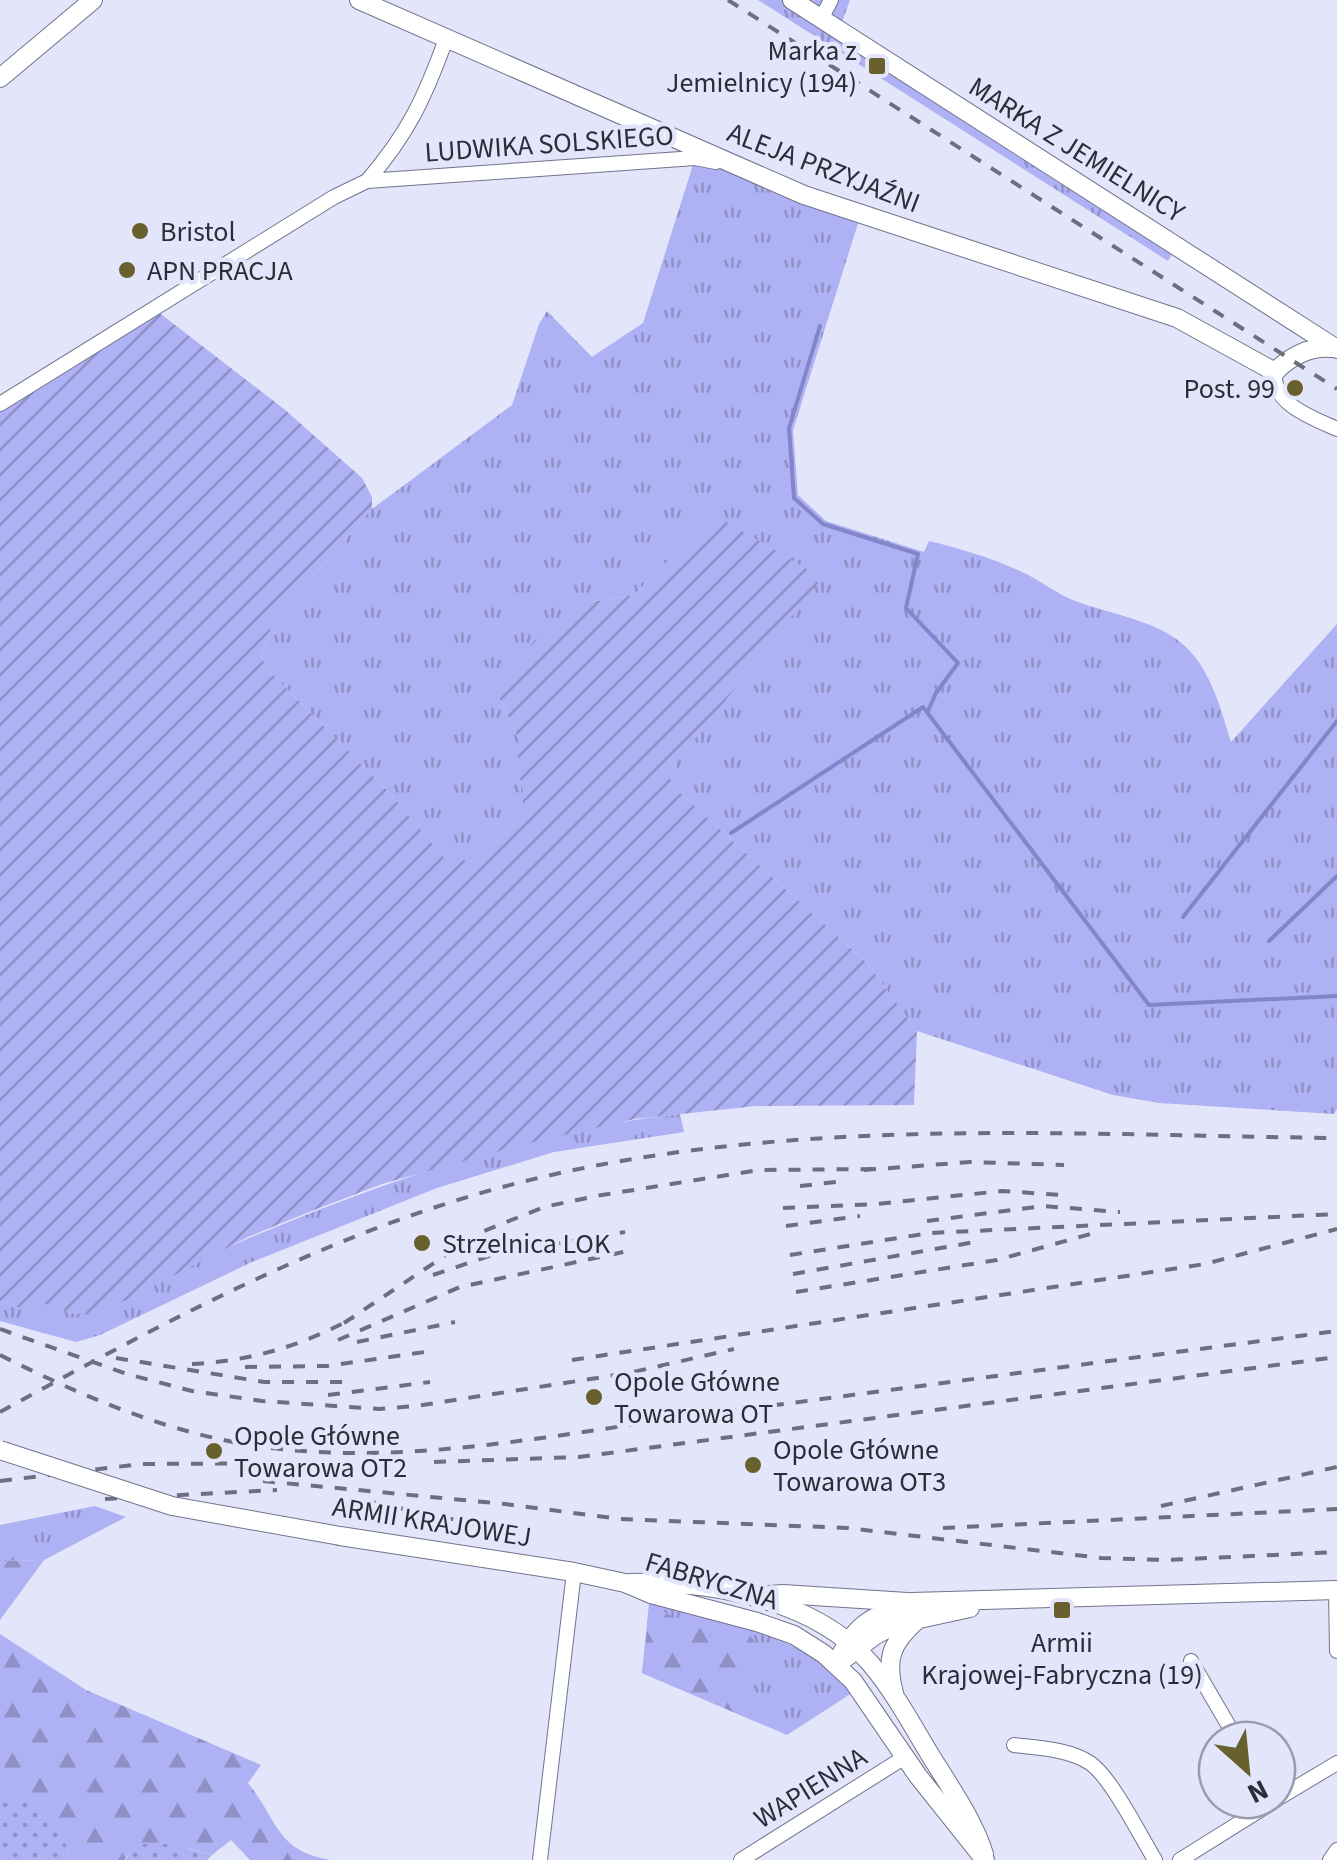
<svg xmlns="http://www.w3.org/2000/svg" width="1337" height="1860" font-family="'Source Sans 3',sans-serif">
	<style>
		.grass { fill: url(#grass-tufts) }
		.forest { fill: url(#forest-firs) }
		.park { fill: url(#park-dots) }
		.garden { fill: url(#garden-furrows) }
		.lines { fill: none; stroke-linecap: round; stroke-linejoin: round }
		.stream { stroke: #8385cb; stroke-width: 4 }
		.minor-casing { stroke: #72738c; stroke-width: 16 }
		.tertiary-casing { stroke: #72738c; stroke-width: 20 }
		.secondary-casing { stroke: #72738c; stroke-width: 20 }
		.minor { stroke: #fff; stroke-width: 14 }
		.tertiary { stroke: #fff; stroke-width: 18 }
		.secondary { stroke: #fff; stroke-width: 18 }
		.rail { stroke: #6d6f7d; stroke-width: 4; stroke-dasharray: 12 12; stroke-linecap: butt }
		.secondary-bridge-casing { stroke: #72738c; stroke-width: 20; stroke-linecap: butt }
		.secondary-bridge { stroke: #fff; stroke-width: 18 }
		.poi-dot { fill: #68612e; stroke: #e3e5fb; stroke-width: 4 }
		.labels { text-anchor: middle; stroke-width: 9; stroke-linejoin: round; paint-order: stroke }
		.poi-label { font-size: 28px; fill: #2c2d37; stroke: #e3e5fb; text-anchor: start }
		.street-label { font-size: 28px; fill: #2c2d37; stroke: #e3e5fb }
	</style>
	<defs>
		<pattern id="grass-tufts" width="24" height="20" patternUnits="userSpaceOnUse" patternTransform="scale(2.5)"><rect width="24" height="20" fill="#aeb1f3"/><path d="M3 7l-1-3M5 7V3M7 7l1-3M15 17l-1-3M17 17v-4M19 17l1-3" fill="none" stroke="#8e90c6"/></pattern>
		<pattern id="forest-firs" width="22" height="20" patternUnits="userSpaceOnUse" patternTransform="scale(2.5)"><rect width="22" height="20" fill="#aeb1f3"/><path d="M5 1l3.5 6h-7zM16 11l3.5 6h-7z" fill="#8e90c6"/></pattern>
		<pattern id="park-dots" width="8" height="8" patternUnits="userSpaceOnUse" patternTransform="scale(2.5)"><rect width="8" height="8" fill="#aeb1f3"/><path d="M2 2h.1M6 6h.1" fill="none" stroke="#8e90c6" stroke-width="1.8" stroke-linecap="round"/></pattern>
		<pattern id="garden-furrows" width="10" height="10" patternUnits="userSpaceOnUse" patternTransform="scale(2.5)"><rect width="10" height="10" fill="#aeb1f3"/><path d="M-1 1l2-2M0 10L10 0M9 11l2-2" fill="none" stroke="#8e90c6"/></pattern>
	</defs>
	<rect width="100%" height="100%" fill="#e3e5fb"/>
	<path class="grass" d="M758 0H850L839 31 1177 246 1168 261Z
		M698 149 861 214 793 430 798 495 826 521 924 552 929 541C961 549 993 558 1024 573 1038 579 1050 589 1064 596 1103 615 1159 617 1190 651 1213 677 1221 710 1231 742L1337 624V1109L1334 1114 1159 1103 1113 1095 917 1031 867 963 677 790 668 777 676 763 705 524 634 595 591 602 499 697 518 738V772L523 790V808L510 831 471 861 444 859 387 790 268 670 261 656 274 620 372 509 512 405 539 324 547 311 592 357 643 323Z
		M680 1114 684 1132 554 1152 437 1188 252 1262 100 1335 76 1342 0 1321V1301L20 1308 25 1302 41 1303 76 1314C269 1228 467 1137 680 1114Z
		M95 1506 126 1517 44 1560 0 1561V1525Z
		M649 1603C723 1622 801 1631 852 1693L787 1735 642 1673Z"/>
	<path class="forest" d="M44 1560 0 1620V1561Z
		M649 1612H665L677 1620 700 1623 710 1636 727 1644 738 1635 749 1634C755 1640 765 1657 763 1665L733 1668 721 1681V1694L726 1700 761 1711 762 1720 759 1723 642 1673Z
		M0 1634 86 1690 261 1765 248 1783C279 1822 276 1850 330 1860H250L231 1840 212 1855 190 1849 138 1844 124 1860H72C55 1815 50 1806 0 1798Z"/>
	<path class="park" d="M0 1798C50 1803 56 1817 72 1860H0Z
		M137 1844H168L212 1855 207 1860H125Z"/>
	<path class="garden" d="M153 308 284 409 362 478 372 497V509L274 620 261 656 268 670 387 790 444 858 471 861 510 831 523 808V790L518 772V738L499 697 533 642 591 602 634 595 705 523 721 519 807 569 818 583 676 763 669 777 677 790 867 963 917 1031 914 1105 756 1106 635 1119 524 1144 382 1184 309 1212 248 1237 97 1315 76 1314 41 1303 35 1311 25 1302 20 1308 0 1301V404Z"/>
	<g class="lines">
		<path class="stream" d="M820 326 789 428 794 498 823 524 918 554 906 608 958 663 936 693 928 711
			M731 833 923 707 1149 1005 1337 996
			M1183 917 1337 721
			M1269 941 1337 876"/>
		<g class="minor-casing">
			<path id="minor" d="M821 19 831 0
				M367 181C408 134 425 97 446 39
				M1275 372C1271 404 1313 418 1337 429
				M0 404 334 197 367 181 695 158 716 162
				M1336 1590 1337 1651
				M1191 1661 1237 1740
				M1014 1745C1039 1748 1069 1749 1090 1763 1111 1777 1141 1837 1155 1860
				M1277 1799 1337 1763
				M540 1860 574 1572
				M741 1860 905 1757
				M1180 1860 1276 1800
				M1330 1860 1337 1850"/>
		</g>
		<g class="tertiary-casing">
			<path id="tertiary" d="M359 0 804 195 1177 318 1275 372C1289 357 1310 346 1331 348
				M0 78 93 0
				M753 1596 783 1594 907 1602
				M844 1659 874 1636 896 1624 970 1608
				M836 1664C857 1621 869 1619 912 1602L1337 1590
				M894 1693C885 1659 891 1643 917 1620"/>
		</g>
		<g class="secondary-casing">
			<path id="secondary" d="M792 0 1337 349
				M340 1536 574 1572 625 1583 651 1594 757 1622 794 1635 824 1654 853 1681 918 1776 985 1860
				M630 1583C710 1580 816 1600 870 1663 893 1690 911 1723 929 1753 949 1786 972 1817 984 1854"/>
		</g>
		<use href="#minor" class="minor"/>
		<use href="#tertiary" class="tertiary"/>
		<use href="#secondary" class="secondary"/>
		<path class="rail" d="M728 0 1337 389
			M864 1170 970 1162 1064 1165
			M800 1186 844 1181
			M783 1208 877 1204 1002 1191 1061 1195
			M927 1221 1043 1206 1120 1212
			M786 1226 860 1216
			M790 1255 930 1233 1337 1214
			M793 1274 975 1242
			M433 1275 492 1255 625 1232
			M796 1292 997 1260 1094 1233
			M344 1323 479 1233 544 1207 596 1196 759 1170 877 1169
			M0 1329 127 1374 192 1391 262 1401 379 1409 416 1406 629 1373 734 1349
			M338 1340 460 1287 628 1251
			M357 1342 455 1322
			M0 1355C86 1398 174 1436 271 1448 411 1465 553 1435 692 1416 907 1388 1122 1359 1337 1331
			M116 1358 264 1382H344
			M572 1360 1205 1264 1337 1229
			M192 1364C251 1361 301 1346 353 1318
			M245 1367 327 1366 425 1352
			M328 1395 430 1382
			M0 1412C159 1325 319 1238 495 1189 769 1114 1056 1135 1337 1138
			M434 1462 579 1457 1337 1357
			M0 1481 141 1464 309 1463
			M263 1481 505 1504 620 1519 848 1528 1101 1558 1167 1560 1337 1552
			M105 1499 277 1490
			M371 1502 475 1524
			M1161 1506 1337 1467
			M943 1528 1337 1509"/>
		<g class="secondary-bridge-casing">
			<path id="secondary-bridge" d="M0 1450 172 1506 340 1536"/>
		</g>
		<use href="#secondary-bridge" class="secondary-bridge"/>
	</g>
	<g class="poi-dot">
		<rect x="867" y="56" width="20" height="20" rx="5"/>
		<circle cx="140" cy="231" r="10"/>
		<circle cx="127" cy="270" r="10"/>
		<circle cx="1295" cy="388" r="10"/>
		<circle cx="422" cy="1243" r="10"/>
		<circle cx="594" cy="1397" r="10"/>
		<circle cx="214" cy="1451" r="10"/>
		<circle cx="753" cy="1465" r="10"/>
		<rect x="1052" y="1600" width="20" height="20" rx="5"/>
	</g>
	<g class="labels">
		<g class="poi-label">
			<text x="857" y="60" text-anchor="end">Marka z<tspan x="857" dy="32">Jemielnicy (194)</tspan></text>
			<text x="160" y="241">Bristol</text>
			<text x="147" y="280">APN PRACJA</text>
			<text x="1275" y="398" text-anchor="end">Post. 99</text>
			<text x="442" y="1253">Strzelnica LOK</text>
			<text x="614" y="1391">Opole Główne<tspan x="614" dy="32">Towarowa OT</tspan></text>
			<text x="234" y="1445">Opole Główne<tspan x="234" dy="32">Towarowa OT2</tspan></text>
			<text x="773" y="1459">Opole Główne<tspan x="773" dy="32">Towarowa OT3</tspan></text>
			<text x="1062" y="1652" text-anchor="middle">Armii<tspan x="1062" dy="32">Krajowej-Fabryczna (19)</tspan></text>
		</g>
		<g class="street-label">
			<text transform="translate(549 143) rotate(-4)" y="10">LUDWIKA SOLSKIEGO</text>
			<text transform="translate(1077 149) rotate(32)" y="10">MARKA Z JEMIELNICY</text>
			<text transform="translate(824 167) rotate(21)" y="10">ALEJA PRZYJAŹNI</text>
			<text transform="translate(432 1521) rotate(9)" y="10">ARMII KRAJOWEJ</text>
			<text transform="translate(712 1580) rotate(17)" y="10">FABRYCZNA</text>
			<text transform="translate(810 1787) rotate(-32)" y="10">WAPIENNA</text>
		</g>
	</g>
	<g transform="translate(1247 1770) rotate(153)"><circle r="48" fill="#e3e5fb" stroke="#9a9bad" stroke-width="2.5"/>
	<path d="M0-8L18 38L0 25L-18 38Z" fill="#68612e"/>
	<text y="-15" font-size="28" font-weight="bold" text-anchor="middle" fill="#2c2d37">N</text>
	</g>
</svg>
